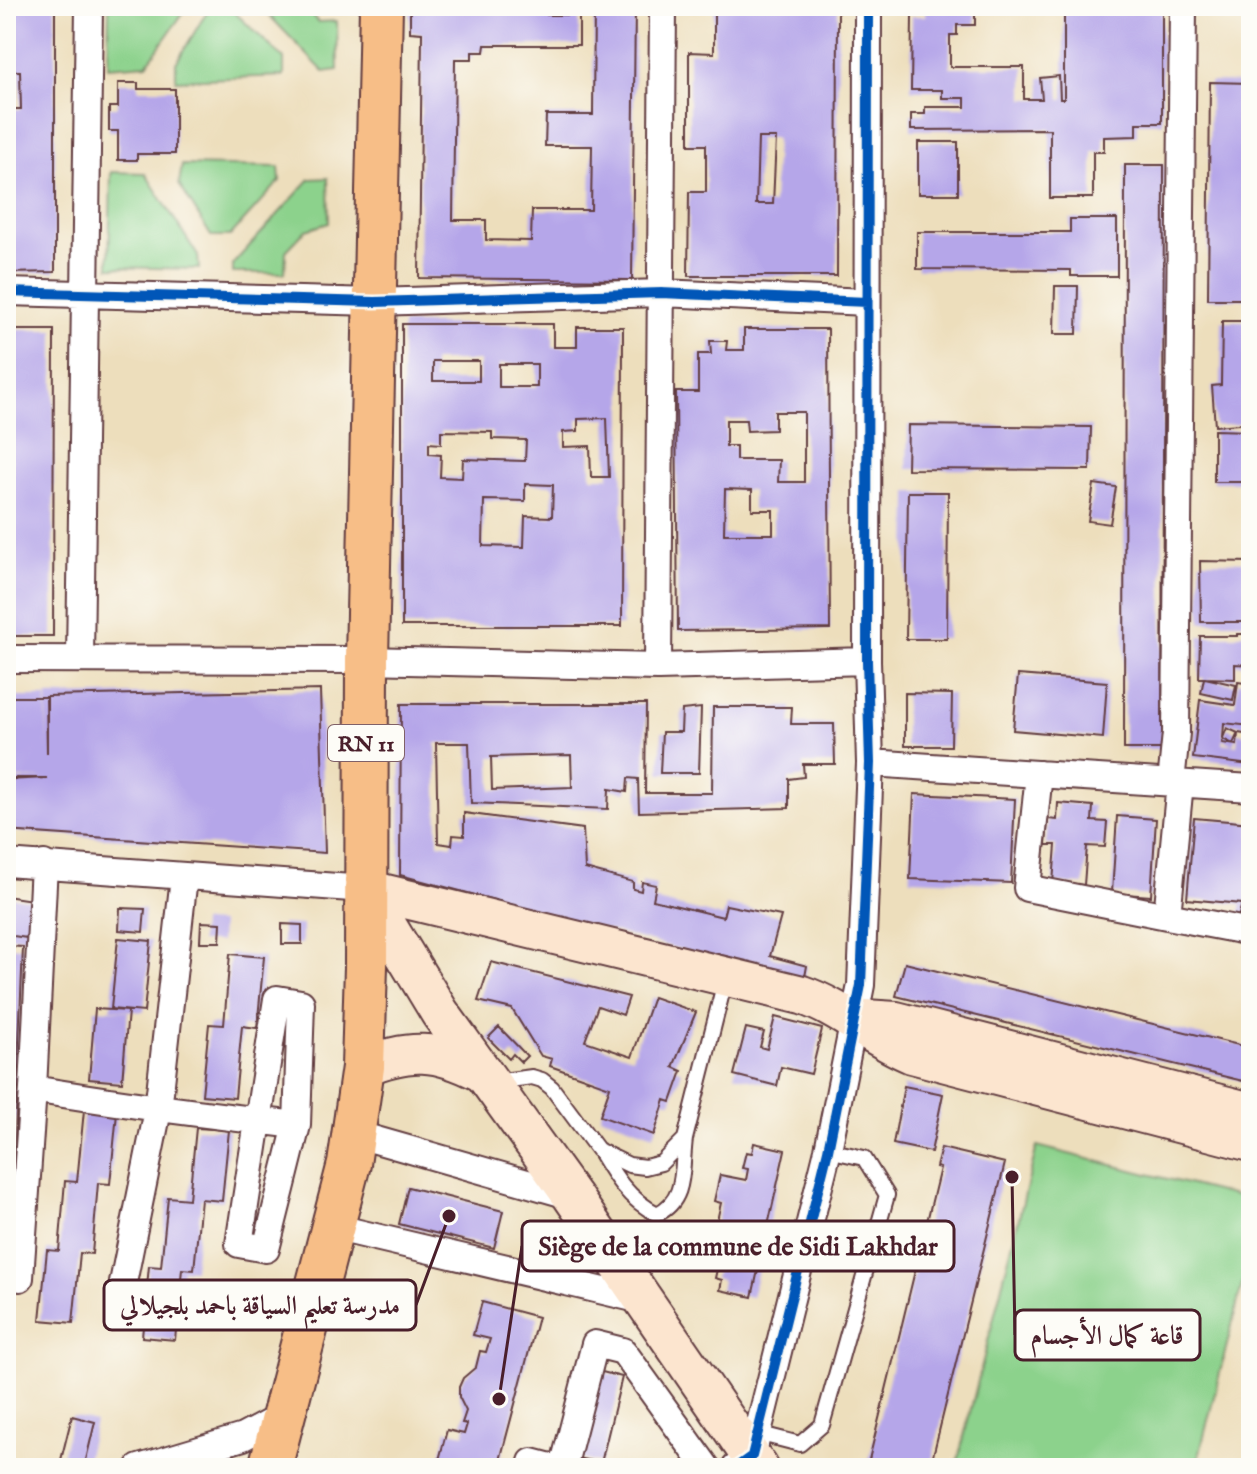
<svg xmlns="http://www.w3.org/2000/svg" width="1257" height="1474" font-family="'IM FELL English',Amiri,serif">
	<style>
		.green { fill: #8cd28c; stroke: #6b785c; stroke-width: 2 }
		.building { fill: #b5a6e9; fill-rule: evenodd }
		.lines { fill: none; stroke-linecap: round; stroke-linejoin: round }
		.service-casing { stroke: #623c41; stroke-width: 18 }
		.minor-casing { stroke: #623c41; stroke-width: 30 }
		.secondary-casing { stroke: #623c41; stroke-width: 42 }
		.primary-casing { stroke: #623c41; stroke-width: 46 }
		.service { stroke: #fff; stroke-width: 14 }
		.minor { stroke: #fff; stroke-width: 26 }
		.secondary { stroke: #fce5cf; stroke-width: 38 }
		.primary { stroke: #f7be87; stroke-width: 42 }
		.cycleway-casing { stroke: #fdfcf7; stroke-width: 15 }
		.cycleway { stroke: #0057b8; stroke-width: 10 }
		.labels { text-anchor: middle; stroke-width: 6; stroke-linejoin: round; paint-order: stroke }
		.shield { fill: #fdfcf7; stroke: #806168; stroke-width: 2 }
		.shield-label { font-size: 22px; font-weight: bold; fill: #4a1f2b }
		.leader { fill: none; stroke: #4a1f2b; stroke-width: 3 }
		.callout-dot { fill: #4a1f2b; stroke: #fdfcf7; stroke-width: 3 }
		.callout { fill: #fdfcf7; stroke: #4a1f2b; stroke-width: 3 }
		.callout-label { font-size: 26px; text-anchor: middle; font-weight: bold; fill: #4a1f2b }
	</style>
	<rect width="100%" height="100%" fill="#fdfcf7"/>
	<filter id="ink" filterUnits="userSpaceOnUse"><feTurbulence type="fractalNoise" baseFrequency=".0125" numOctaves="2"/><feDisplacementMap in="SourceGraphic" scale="16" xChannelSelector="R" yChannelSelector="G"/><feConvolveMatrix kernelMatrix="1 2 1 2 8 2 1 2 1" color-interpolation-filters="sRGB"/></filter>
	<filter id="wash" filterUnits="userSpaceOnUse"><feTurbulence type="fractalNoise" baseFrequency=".006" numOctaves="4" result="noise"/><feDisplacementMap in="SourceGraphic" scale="32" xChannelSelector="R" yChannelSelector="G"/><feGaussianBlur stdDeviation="1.8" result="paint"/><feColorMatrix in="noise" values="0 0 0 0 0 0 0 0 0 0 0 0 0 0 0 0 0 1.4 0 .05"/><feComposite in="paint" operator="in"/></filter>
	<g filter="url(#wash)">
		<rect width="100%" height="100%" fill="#eddebc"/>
		<path class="green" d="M109 6H188L147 64 108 67Z
			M260 6H303L318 22 337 21 338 70 324 72Z
			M231 9 284 59V76L176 80V63L208 10Z
			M182 165 279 167 280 181 230 236H211L179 184Z
			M111 172 145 173 198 256 199 269 109 267Z
			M328 178 329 223 306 230 286 251 285 273H233V264L310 179Z
			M1037 1146 1251 1200V1249L1196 1468H956Z"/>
		<g id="blocks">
			<path class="building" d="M6 6H55V272L6 273V109H21L20 71H6Z
				M410 6H547V15H579V45H485L484 52H472V59H455L453 220H486V240L531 241 532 210H591L592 146H545L546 115H593L594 6H635L632 280 419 278 422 33 410 32Z
				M714 6H838L837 276H688L689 192H706V145H689V52L714 53ZM758 138H776L773 204H756Z
				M925 6H975V25H957V35H950V67H1024V99H1042L1040 78 1059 76 1060 99H1064V6H1162V123H1137V136L1104 137V152H1093V198H1050V129L911 130V114H925V107H965V98H942V90H911L912 16H925Z
				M1210 82 1251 83V299H1208Z
				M118 83H138V89H175V154H137V160H118V131H109V107H118Z
				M918 142H958V194H918Z
				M1125 165H1164L1162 749H1124Z
				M1070 219H1117V276H1071V270L917 269V232H1070Z
				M1055 286H1078L1077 334H1054Z
				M1222 321H1251V423L1215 426 1212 386 1221 385Z
				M402 324H553V347H577V327H623L622 626H402ZM433 361H479V381H433ZM499 364H537V387H499ZM607 418 609 477H591L590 446 563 447V432L578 431V419ZM441 431 492 432V439L526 440 525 461 463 459 462 478 440 477 441 455 429 454V443L441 444ZM525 484 553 485 552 517 525 516 524 547 483 546 484 500 525 501Z
				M744 329H828L830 629 678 631 676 392H698V354H711L710 341H727L726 350H744ZM775 412H804V482H778L779 460H736V446H726V420H746L747 431 775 430ZM725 489 752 490V510H773V534H724Z
				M6 330H54L53 636H6V474H12V459H6Z
				M908 425 1091 427 1090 470 907 469Z
				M1214 430 1251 431V482H1214Z
				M1094 484 1116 487 1110 524 1088 521Z
				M908 492H948L947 639H906Z
				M1200 561 1251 562V622H1201Z
				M1237 634H1251V665L1235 664V679L1205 678 1236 685 1233 700 1201 693 1204 678H1199L1200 636H1237Z
				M1018 675 1107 682 1103 738 1013 730Z
				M1238 682 1251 684V726L1224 723 1223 738 1227 728 1238 733 1233 744 1223 739 1222 743 1237 745 1238 733 1251 735V765L1193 758 1200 700 1235 705Z
				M320 690 325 853 6 831V780L47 778H6V697H46L47 753V696Z
				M905 693 952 694 951 746H905Z
				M401 704H646L645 793H712L713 707H792L791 724H834L835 764H803L804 777 789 779V808L639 812 638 779 628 778 627 792 609 789 608 809 471 803 469 743H436L438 843 452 845 453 835 464 836V813L583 829 585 869 633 882V889L641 891 642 882 656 885 653 900 723 917 726 905 781 916 770 956 807 966 804 982 400 875ZM571 755 572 787 492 790 491 757Z
				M701 708 699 773H660L662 732H681L682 710Z
				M914 794 1015 799 1011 883 910 879Z
				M1058 803 1093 806 1092 821 1107 822 1105 847 1087 846 1084 885 1053 883 1056 845H1046L1048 819 1057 820Z
				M1117 816 1156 819 1151 896 1112 893Z
				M1194 818 1251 823 1250 921 1238 918 1242 904 1187 899Z
				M6 896 39 901 34 939 6 935Z
				M120 908 145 909 143 932 119 930Z
				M201 922 221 923 220 942H200Z
				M282 924 302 925V944H282Z
				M118 938 151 941 144 1012 111 1009Z
				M6 946 23 947 14 1161 6 1160Z
				M230 954 264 957 257 1028 242 1026 235 1098 202 1095 209 1024 224 1025Z
				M491 962 629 997 623 1015 598 1006 585 1041 632 1057 653 997 696 1012 673 1067 682 1071 671 1102 665 1100 654 1135 600 1116 610 1087 550 1066 552 1059 541 1056 512 1009 478 1001Z
				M905 963 1251 1048V1083L896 996Z
				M95 1009 128 1011 122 1082 89 1079Z
				M775 1017 822 1029 811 1074 781 1067 777 1086 734 1075 746 1028 764 1032 760 1047 767 1049Z
				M499 1027 527 1056 521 1062 513 1054 509 1059 488 1038Z
				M904 1086 943 1094 931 1152 893 1144Z
				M84 1110 117 1113 110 1184 98 1183 92 1254 80 1253 73 1323 40 1320 47 1250 59 1251 65 1181 77 1182Z
				M196 1128 229 1130 222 1201 201 1199 194 1270 182 1269 175 1340 142 1337 149 1266 161 1267 168 1197 189 1199Z
				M754 1143 785 1150 752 1297 720 1290 722 1280 715 1278 718 1265 724 1266 726 1256 702 1251 709 1224 716 1225 721 1203 714 1201 720 1175 746 1180 748 1169 742 1168 746 1152 752 1153Z
				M941 1148 1005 1163 930 1468H867L940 1168 936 1167Z
				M6 1187 13 1188 11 1236H6Z
				M408 1187 503 1211 494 1248 399 1224Z
				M482 1302 538 1317 498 1468H469L439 1460 447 1430 464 1434 467 1424 462 1423 466 1411 459 1397V1387L463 1378 476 1367 480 1351 486 1352 490 1339 473 1335Z
				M598 1371 622 1377 601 1463 577 1458Z
				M72 1416 95 1422 84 1468H59Z"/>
		</g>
	</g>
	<g filter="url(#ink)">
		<use href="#blocks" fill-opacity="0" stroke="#623c41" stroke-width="2"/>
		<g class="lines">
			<g class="service-casing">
				<path id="service" d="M494 1082 532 1077 542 1080 552 1088 598 1150 629 1165 645 1167 661 1163 685 1139 726 977
					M599 1150C615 1177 628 1199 657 1214 687 1200 681 1169 685 1139
					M757 1433 800 1444 822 1425 887 1195 864 1158 828 1150"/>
			</g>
			<g class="minor-casing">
				<path id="minor" d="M6 292 375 302 661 293 867 302
					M6 659 367 660 658 667 867 661
					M80 659 89 6
					M658 667 663 6
					M870 763 1251 788
					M1039 774 1027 888 1167 916
					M1171 783 1176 733 1183 6
					M1180 783 1167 916 1251 932
					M6 863 365 889
					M33 1089C121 1104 209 1115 297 1125L301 1003 277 999 239 1244 266 1249 297 1125
					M355 1134 572 1196
					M333 1227 646 1301
					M6 1276 20 1278 33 1089 44 864
					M123 1283 158 1110 184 877
					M532 1462 555 1468
					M139 1468 243 1437 284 1415
					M563 1468 595 1344 623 1351 707 1468
					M735 1468 752 1456 828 1150 861 985 870 763 867 661 868 6"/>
			</g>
			<g class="secondary-casing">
				<path id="secondary" d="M365 889 802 995C843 1009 872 1038 912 1054L1251 1142
					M365 889 440 1013 572 1196 759 1468
					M865 1019 896 1021 1251 1112
					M363 1067C409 1048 437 1049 481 1072"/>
			</g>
			<g class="primary-casing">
				<path id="primary" d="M270 1468 349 1164 363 1067 366 966 367 660 381 6"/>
			</g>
			<use href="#service" class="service"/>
			<use href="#minor" class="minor"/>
			<use href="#secondary" class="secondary"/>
			<use href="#primary" class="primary"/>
			<g class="cycleway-casing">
				<path id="cycleway" d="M6 292 375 302 661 293 867 302
					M735 1468 752 1456 828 1150 861 985 870 763 867 661 868 6"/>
			</g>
			<use href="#cycleway" class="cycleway"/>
		</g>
	</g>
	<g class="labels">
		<rect class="shield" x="328" y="725" width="76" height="36" rx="6"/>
		<g class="shield-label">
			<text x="366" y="751">RN 11</text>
		</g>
	</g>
	<path class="leader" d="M499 1399L522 1246M449 1216L416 1305M1012 1177L1015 1335"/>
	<g class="callout-dot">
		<circle cx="499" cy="1399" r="8"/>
		<circle cx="449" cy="1216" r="8"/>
		<circle cx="1012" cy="1177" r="8"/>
	</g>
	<g class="callout">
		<rect x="522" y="1221" width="432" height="50" rx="8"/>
		<rect x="104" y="1280" width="312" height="50" rx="8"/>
		<rect x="1015" y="1310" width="185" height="50" rx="8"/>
	</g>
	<g class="callout-label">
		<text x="738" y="1255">Siège de la commune de Sidi Lakhdar</text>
		<text x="260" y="1314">مدرسة تعليم السياقة باحمد بلجيلالي</text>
		<text x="1107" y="1344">قاعة كمال الأجسام</text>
	</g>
	<rect width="1257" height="1474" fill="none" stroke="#fdfcf7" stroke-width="32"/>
</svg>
